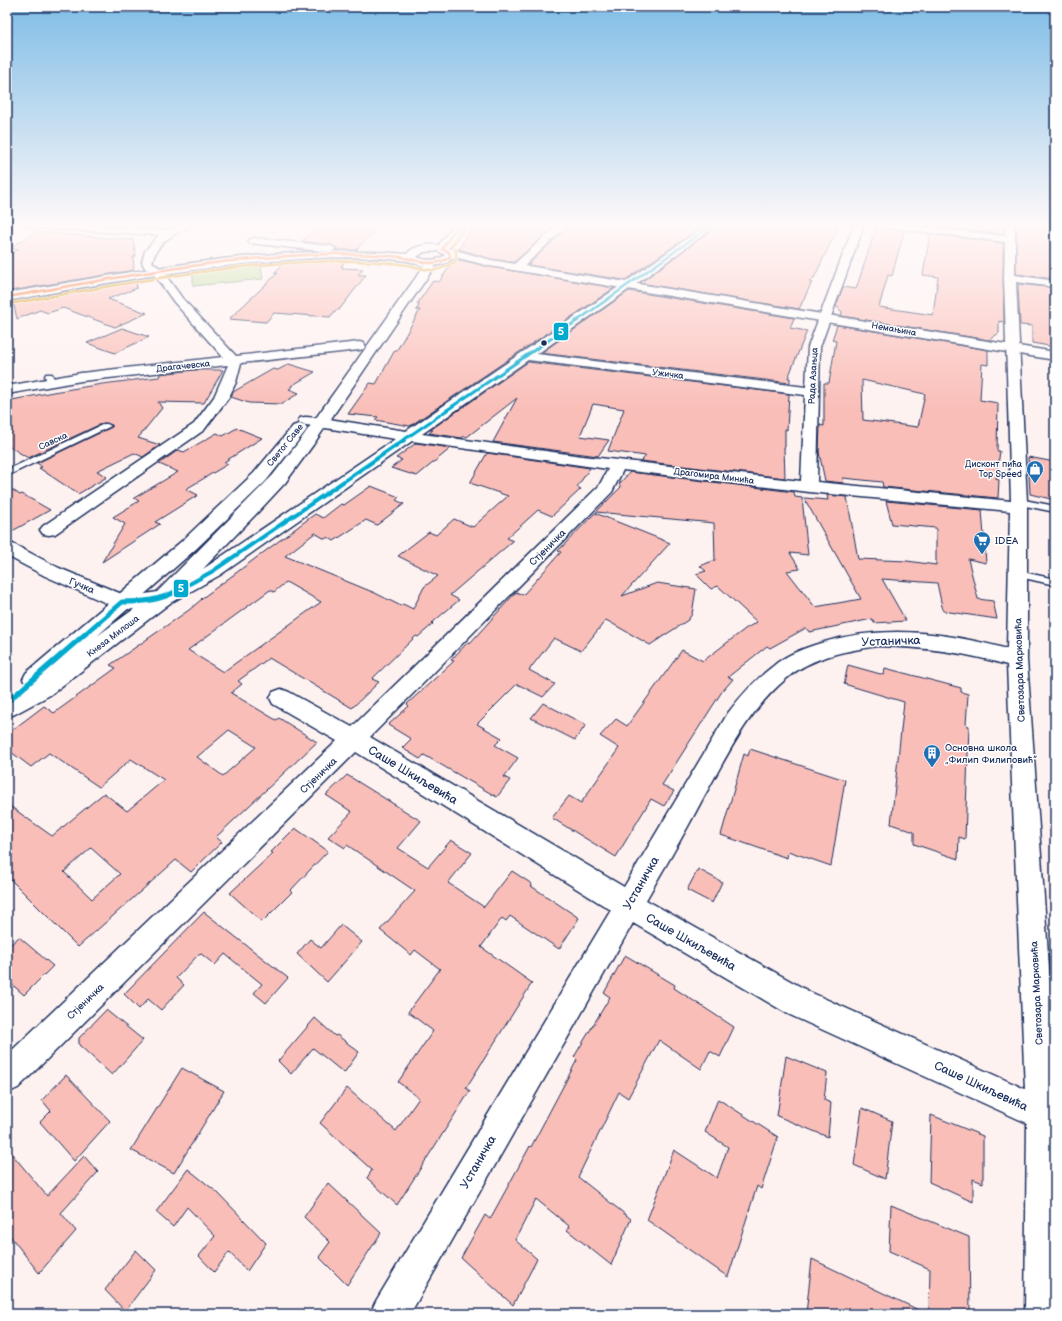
<svg xmlns="http://www.w3.org/2000/svg" width="1062" height="1321" font-family="'Balsamiq Sans',sans-serif">
	<style>
		.green { fill: #bbdc95; stroke: #6b867a }
		.building { fill: #fabeb8; stroke: #1b2f5e; fill-rule: evenodd }
		.lines { fill: none; stroke-linecap: round; stroke-linejoin: round }
		.lane-casing { stroke: #1b2f5e; stroke-width: 3 }
		.street-casing { stroke: #1b2f5e; stroke-width: 3 }
		.secondary-casing { stroke: #1b2f5e; stroke-width: 3 }
		.lane { fill: #fff; fill-rule: evenodd }
		.street { fill: #fff; fill-rule: evenodd }
		.secondary { fill: #fff; fill-rule: evenodd }
		.bus-1-far3-casing { stroke: #fff; stroke-width: 4 }
		.bus-1-far2-casing { stroke: #fff; stroke-width: 5 }
		.bus-1-far1-casing { stroke: #fff; stroke-width: 6 }
		.bus-1-casing { stroke: #fff; stroke-width: 8 }
		.bus-2-casing { stroke: #fff; stroke-width: 4 }
		.bus-3-casing { stroke: #fff; stroke-width: 4 }
		.bus-1-far3 { stroke: #00a9ce; stroke-width: 2.5 }
		.bus-1-far2 { stroke: #00a9ce; stroke-width: 3 }
		.bus-1-far1 { stroke: #00a9ce; stroke-width: 4 }
		.bus-1 { stroke: #00a9ce; stroke-width: 5 }
		.bus-2 { stroke: #f26522; stroke-width: 2.5 }
		.bus-3 { stroke: #d6940e; stroke-width: 2.5 }
		.bus-dot { fill: #1b2f5e; stroke: #fff; stroke-width: 1.5 }
		.labels { text-anchor: middle; stroke-width: 3; stroke-linejoin: round; paint-order: stroke }
		.far-street-label { font-size: 9px; fill: #1b2f5e; stroke: #fff }
		.far-poi-label { font-size: 9px; fill: #1b2f5e; stroke: #fff; text-anchor: end }
		.poi-label { font-size: 10px; fill: #1b2f5e; stroke: #fff; text-anchor: start }
		.street-label { font-size: 10px; fill: #1b2f5e; stroke: #fff }
		.near-street-label { font-size: 12px; fill: #1b2f5e; stroke: #fff }
		.line-badge { stroke: #fff; stroke-width: 1.5 }
		.badge-label { font-size: 11px; text-anchor: middle; font-weight: bold; fill: #fff }
	</style>
	<rect width="100%" height="100%" fill="#fef2f1"/>
	<filter id="ink" filterUnits="userSpaceOnUse"><feTurbulence type="fractalNoise" baseFrequency=".025" numOctaves="2"/><feDisplacementMap in="SourceGraphic" scale="8" xChannelSelector="R" yChannelSelector="G"/><feConvolveMatrix kernelMatrix="1 2 1 2 8 2 1 2 1" color-interpolation-filters="sRGB"/></filter>
	<g filter="url(#ink)">
		<path class="green" d="M261 265 263 279 193 286V272Z"/>
		<path class="building" d="M320 225H380L356 250H337V248L331 245 302 241Z
			M472 225H556L514 262 491 259 459 249Z
			M570 225H569H704L625 280 528 265Z
			M718 225H839L814 278 809 282H812L799 309 640 283Z
			M877 225H885L888 228 904 231 892 276 888 275 879 307 933 315 938 277 923 275 930 234 1003 243 1004 322 999 321V333L989 340 841 316 842 312 836 306 843 287 856 289Z
			M931 225H1004V234L931 226Z
			M1016 225H1055V279L1016 274Z
			M37 232 133 240 136 256 133 257 134 270 10 291 7 276V256L19 249H7Z
			M348 259 341 266H343L342 268 363 269 358 275H366L339 310H336L330 317 274 313 266 322 229 319 278 273H274L285 262Z
			M455 259 490 267 614 288 410 426 375 420 378 417 348 414 370 383 376 384 395 350H397L420 310H416L420 304H417L433 281 439 282Z
			M136 280 137 288 108 299 147 313 115 327 63 308 48 313 40 310 17 319 13 301Z
			M1018 284 1055 288V347L1032 343V326L1020 325Z
			M629 291 794 318 790 328 807 331 788 378H790V383L541 353Z
			M837 325 988 350V365L982 364 980 400 998 403 997 451H1000L996 479 999 480 998 498 883 487 882 482 843 478 844 483 825 481 819 452 820 425 824 426V383H829L836 341 832 340ZM862 380 925 394 918 427 863 420Z
			M122 328 149 337 115 353 87 343Z
			M528 362 789 394 787 430 785 429V447H784L785 478 641 461 646 456 608 451 624 409 593 404 580 436 609 440 598 456 493 442 517 398 467 437 464 436 462 438 429 433 433 430H430Z
			M289 364 315 372 291 386H293L289 389 299 393 282 404 249 403 231 397 233 392 273 369 278 370Z
			M195 370H223L204 403 158 402 162 408 138 438 160 445 143 457 134 453 97 471 107 477 78 494 39 468 42 467 37 463 112 427V425L103 423 28 458 7 445V401L53 392 102 384 159 377 160 374Z
			M237 428 262 438 224 462 228 464 186 489 198 495 155 522 160 524 102 562 125 524 113 517 139 501 134 498 178 472 159 464 178 450 184 452 217 433 223 436Z
			M416 443 451 448 417 476 391 468 402 460 396 458Z
			M487 453 590 468 577 487 581 489 552 516 538 510 507 538 513 541 450 595 459 600 432 623 433 624 418 637 416 636 372 679 379 682 352 708 269 658 238 681 242 684 231 693 276 720 279 718 317 742 216 837 222 842 191 872 176 860 78 947 7 876V804L52 836 104 793 127 811 164 780 131 759 99 787 49 753 31 767 7 749V734L44 706 54 713 116 668 110 665 189 610 202 599H201L315 514 323 518 341 504 344 505 371 486 399 497 396 500 404 504 377 525 366 520 334 541 328 537 325 539 315 533 285 556 375 593 401 606 403 604 413 609 424 587 438 576 398 556 429 532 436 535 454 519 473 527 508 496 470 483ZM286 582 321 602 223 672 188 650 270 590 274 592ZM229 730 256 747 223 776 197 757ZM91 848 120 874 92 899 64 872Z
			M1028 457 1055 462V500L1030 494Z
			M630 472 794 492 795 497 802 498 808 555 790 553 800 569 787 571 815 607 861 599 804 498 828 500 827 495 847 497 858 559 907 561 936 565V528L892 524 886 501 982 510 986 563 968 559 978 599 993 601 997 619 943 611 937 583 882 579 906 621 874 623 872 619 809 632 806 628 770 648 767 646 728 677 733 679 721 693 662 785 674 791 664 806 651 799 616 857 552 818 569 796 581 803 619 748 600 736 616 719 627 726 682 650 703 661 745 629 757 622 718 586 711 589 696 574 706 571 700 566 715 560 714 523 596 512 621 487 619 484Z
			M7 486 20 495 22 494 50 510 7 534Z
			M595 513 670 543 622 596 657 583 696 589 692 614 688 620 650 645 606 620 581 651 554 638 529 670 555 684 543 697 517 684 477 724 502 738 495 745 518 758 504 777 510 780 497 797 424 755 420 759 402 748 411 739 388 725 409 706 407 704 454 661 451 660 468 642 470 643 516 592 523 595 561 552 558 551Z
			M848 665 884 675 885 668 961 688V692L968 694 966 725 969 726 965 839 959 837 958 859 914 844V832L891 824 904 702 844 684Z
			M543 703 586 725 575 740 531 718Z
			M750 749 845 780 831 866 788 851 787 858 721 835 744 754 748 756Z
			M347 775 421 821 398 848 428 867 451 840 472 853 448 883 484 907 512 871 532 884 531 886 579 918 559 949 510 916 506 921 502 918 481 947 532 983 466 1088 470 1091 397 1205 367 1178 372 1170 320 1123 347 1088 396 1131 419 1098 398 1082 433 1031 408 1012 440 969 415 950 411 955 380 930 415 891 347 845 345 848 328 837 352 812 326 795Z
			M295 828 328 851 290 891 292 892 262 922 230 893 273 853 271 852Z
			M698 869 722 882 712 903 687 890Z
			M204 912 288 978 266 1003 254 993 262 984 225 954 215 965 200 953 176 978 184 985 161 1010 148 999 139 1009 124 994Z
			M341 925 362 942 327 982 297 954 310 939 321 948Z
			M19 937 53 966 24 995 7 980V948Z
			M625 955 675 985 674 988 734 1027 720 1057 710 1051 701 1069 659 1040 628 1098 619 1092 578 1177 631 1219 611 1265 567 1230 569 1226 536 1199 515 1240 537 1259 513 1305 461 1258 485 1215 490 1219 530 1146 531 1147 577 1060 574 1057 610 997 604 993Z
			M106 1010 143 1040 112 1075 79 1045V1038Z
			M315 1018 335 1036 337 1035 359 1052 344 1073 313 1048 291 1074 278 1061Z
			M786 1056 827 1073 824 1100 831 1103 828 1137 777 1116Z
			M182 1068 224 1091 174 1173 131 1150Z
			M66 1075 110 1121 74 1161 40 1122 51 1111 42 1100Z
			M718 1099 778 1137 761 1189 757 1186 728 1277 647 1220 674 1150 717 1178 728 1147 705 1132Z
			M862 1108 892 1121 885 1179 854 1165Z
			M931 1115 983 1136V1183L973 1179V1202L929 1182Z
			M7 1148 47 1196 84 1156 98 1172 61 1213 76 1231 39 1273 7 1232Z
			M188 1169 218 1193 266 1243 247 1271 229 1252 214 1272 199 1256 215 1236 187 1207 173 1227 156 1212Z
			M328 1183 381 1233 347 1285 319 1257 330 1242 304 1217Z
			M891 1205 969 1237 970 1314H929L930 1269 889 1251Z
			M136 1250 156 1270 125 1311 105 1290Z
			M812 1259 927 1314H806Z"/>
		<g class="lines">
			<g class="lane-casing">
				<path id="lane" d="M46 374H52L55 382 54 384H48L45 376Z
					M104 424H107L111 426 7 476V470Z
					M1019 499 1055 506V512L1016 504 1015 502 1016 500Z
					M1018 571 1055 579V585L1015 576 1013 574Z"/>
			</g>
			<g class="street-casing">
				<path id="street" d="M26 225H75L169 230 179 225H190C188 228 183 230 179 232 165 240 157 245 152 262L161 269 182 298 236 356 359 342 364 343 365 346 364 349 359 350 241 363 236 382 229 397 204 430 55 534 49 535 43 534 40 530 43 526 194 424 214 397 228 365 81 381 7 394V386L81 373 223 357 174 302 153 273 145 268 142 262 145 251 159 235 31 228Z
					M558 225H568L520 270H512L511 268 512 266Z
					M706 225H717L625 292 537 354 806 387 808 347 854 225H864L820 347 817 482 1011 501 1004 278 1005 242 891 228 888 227 886 225H911L1005 236V225H1015V275L1055 281V287L1016 282 1027 502V660L1055 1052V1314H1025L1027 1123 788 1014 633 923 410 1314H370L376 1301 611 910 356 752 18 1088 7 1093V1055L337 741 273 704 270 698 273 692 281 689 289 692 352 727 599 486 608 469 412 441 220 575 170 603 139 609H122L115 607 45 576 7 556V542L13 544 59 568 124 595H139L158 592 206 567 395 439 300 424 298 421 300 418 305 417 322 418 406 431 617 288ZM528 360 805 395 801 481 582 456 422 434ZM623 470 809 492 1010 511 1007 649C946 632 882 624 821 643 804 648 785 655 772 667 755 680 741 696 728 713L624 887 370 737 612 492ZM878 646C922 647 964 652 1007 665L1025 1089 810 992 646 900C664 868 684 835 701 802 726 758 747 711 787 678 813 656 846 651 878 646Z
					M253 238 331 246 336 249 331 252 249 243 248 241Z"/>
			</g>
			<g class="secondary-casing">
				<path id="secondary" d="M453 225H463L448 248 491 260 1055 352V360L490 266 455 257 447 263 435 266 313 445 285 483 258 512 170 603 50 695 15 714 7 717V697L28 686 26 685 23 679 26 673 183 540 254 473 293 426 299 424 305 426 307 429 305 432 266 481 197 548 97 636 156 593 273 475 301 439 424 266C418 265 413 262 407 261 356 254 304 258 253 263 170 271 89 286 7 301V293C139 271 272 243 407 254 413 245 429 244 439 245ZM438 251 445 255C437 261 426 261 417 257L424 252Z"/>
			</g>
			<use href="#lane" class="lane"/>
			<use href="#street" class="street"/>
			<use href="#secondary" class="secondary"/>
			<g class="bus-1-far3-casing">
				<path id="bus-1-far3" d="M577 321 712 225"/>
			</g>
			<g class="bus-1-far2-casing">
				<path id="bus-1-far2" d="M402 441 578 320"/>
			</g>
			<g class="bus-1-far1-casing">
				<path id="bus-1-far1" d="M175 592 213 571 404 440"/>
			</g>
			<g class="bus-1-casing">
				<path id="bus-1" d="M7 702 122 602C143 602 158 601 177 591"/>
			</g>
			<g class="bus-2-casing">
				<path id="bus-2" d="M7 297C115 278 224 256 334 254 356 254 379 254 400 257 410 258 420 263 430 263 437 263 444 261 450 257L449 252 442 249 458 225"/>
			</g>
			<g class="bus-3-casing">
				<path id="bus-3" d="M8 304C118 285 228 262 341 261 363 261 385 262 407 265 416 266 425 271 434 270 442 269 449 266 456 261V251L452 246 464 229"/>
			</g>
			<use href="#bus-1-far3" class="bus-1-far3"/>
			<use href="#bus-1-far2" class="bus-1-far2"/>
			<use href="#bus-1-far1" class="bus-1-far1"/>
			<use href="#bus-1" class="bus-1"/>
			<use href="#bus-2" class="bus-2"/>
			<use href="#bus-3" class="bus-3"/>
		</g>
	</g>
	<linearGradient id="sky" x2="0" y2="1"><stop stop-color="#7fbde6"/><stop offset="0.55" stop-color="#fff9f9"/><stop offset="1" stop-color="#fff9f9" stop-opacity="0"/></linearGradient>
	<rect width="1062" height="410" fill="url(#sky)"/>
	<defs>
		<g id="shop-pin" transform="scale(0.9)"><path d="M0 17L-7.5 6A9.5 9.5 0 1 1 7.5 6Z" fill="#1f6fb2" stroke="#fff"/><path d="M-5-2.5h2.3a2.7 3.5 0 0 1 5.4 0H5L5.5 6h-11ZM-1.5-2.5h3a1.5 2.3 0 0 0-3 0Z" fill="#fff"/></g>
		<g id="supermarket-pin" transform="scale(0.9)"><path d="M0 17L-7.5 6A9.5 9.5 0 1 1 7.5 6Z" fill="#1f6fb2" stroke="#fff"/><path d="M-6-5.5h2.5l.6 2H6L4.5 2H-2.5L-4.4-4H-6ZM-1.5 3.2a1.3 1.3 0 1 0 .1 0ZM3 3.2a1.3 1.3 0 1 0 .1 0Z" fill="#fff"/></g>
		<g id="building-pin" transform="scale(0.9)"><path d="M0 17L-7.5 6A9.5 9.5 0 1 1 7.5 6Z" fill="#1f6fb2" stroke="#fff"/><path d="M-4-6H4V6H1V3H-1V6H-4ZM-2.5-4.3h1.7v1.8h-1.7ZM.8-4.3h1.7v1.8H.8ZM-2.5-1h1.7V.8h-1.7ZM.8-1h1.7V.8H.8Z" fill="#fff"/></g>
	</defs>
	<g fill-rule="evenodd">
		<use href="#shop-pin" x="1035" y="469"/>
		<use href="#supermarket-pin" x="982" y="540"/>
		<use href="#building-pin" x="932" y="753"/>
	</g>
	<circle class="bus-dot" cx="544" cy="343" r="3.5"/>
	<g class="labels">
		<g class="far-street-label">
			<text transform="translate(894 329) rotate(10)" y="3">Немањина</text>
			<text transform="translate(183 366) rotate(-6)" y="3">Драгачевска</text>
			<text transform="translate(668 374) rotate(7)" y="3">Ужичка</text>
			<text transform="translate(813 376) rotate(-87)" y="3">Рада Азањца</text>
			<text transform="translate(53 441) rotate(-25)" y="3">Савска</text>
			<text transform="translate(285 445) rotate(-51)" y="3">Светог Саве</text>
			<text transform="translate(714 476) rotate(7)" y="3">Драгомира Минића</text>
			<text transform="translate(113 636) rotate(-37)" y="3">Кнеза Милоша</text>
		</g>
		<g class="far-poi-label">
			<text x="1022" y="467">Дисконт пића<tspan x="1022" dy="10">Top Speed</tspan></text>
		</g>
		<g class="poi-label">
			<text x="995" y="544">IDEA</text>
			<text x="945" y="751">Основна школа<tspan x="945" dy="12">„Филип Филиповић”</tspan></text>
		</g>
		<g class="street-label">
			<text transform="translate(547 547) rotate(-45)" y="4">Стјеничка</text>
			<text transform="translate(82 585) rotate(22)" y="4">Гучка</text>
			<text transform="translate(1019 670) rotate(-92)" y="4">Светозара Марковића</text>
			<text transform="translate(318 775) rotate(-44)" y="4">Стјеничка</text>
			<text transform="translate(1036 993) rotate(-93)" y="4">Светозара Марковића</text>
			<text transform="translate(85 1001) rotate(-44)" y="4">Стјеничка</text>
		</g>
		<g class="near-street-label">
			<text transform="translate(891 641) rotate(-2)" y="4">Устаничка</text>
			<text transform="translate(413 775) rotate(31)" y="4">Саше Шкиљевића</text>
			<text transform="translate(641 883) rotate(-60)" y="4">Устаничка</text>
			<text transform="translate(691 942) rotate(30)" y="4">Саше Шкиљевића</text>
			<text transform="translate(981 1086) rotate(25)" y="4">Саше Шкиљевића</text>
			<text transform="translate(478 1162) rotate(-60)" y="4">Устаничка</text>
		</g>
	</g>
	<g class="line-badge">
		<rect x="553" y="322" width="16" height="19" rx="4" fill="#00a9ce"/>
		<rect x="173" y="579" width="16" height="19" rx="4" fill="#00a9ce"/>
	</g>
	<g class="badge-label">
		<text x="561" y="335">5</text>
		<text x="181" y="592">5</text>
	</g>
	<rect width="1062" height="1321" fill="none" stroke="#fff" stroke-width="24"/>
	<rect x="12" y="12" width="1038" height="1297" fill="none" stroke="#1b2f5e" stroke-width="1.5" filter="url(#ink)"/>
</svg>
